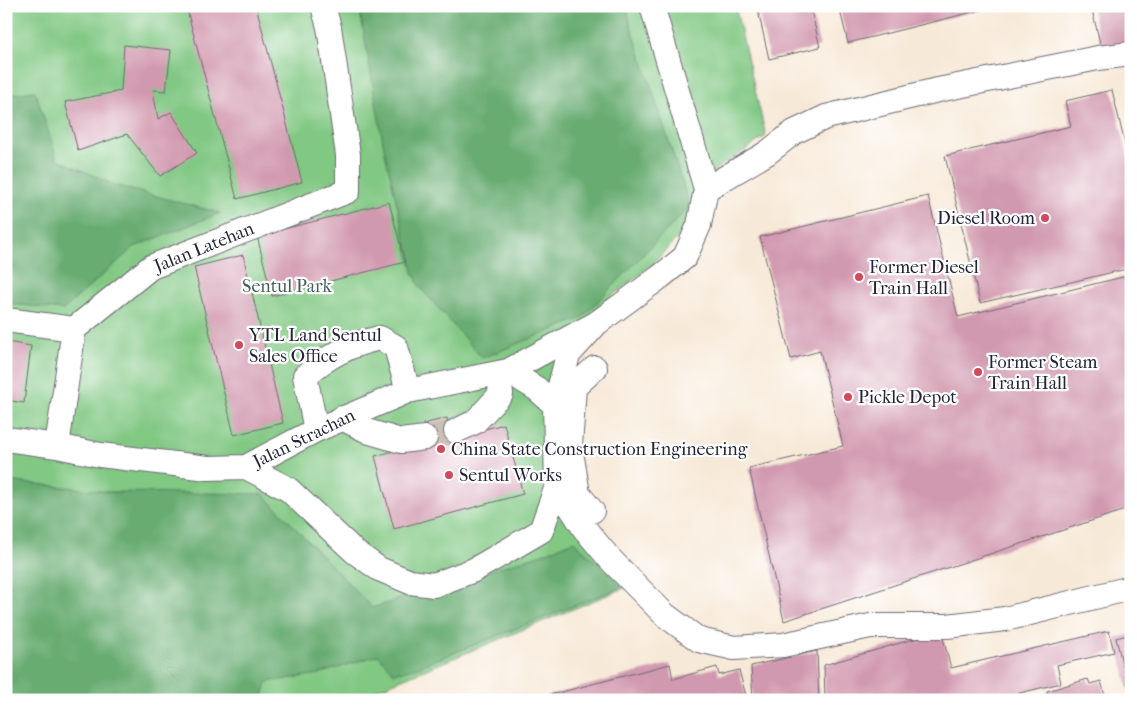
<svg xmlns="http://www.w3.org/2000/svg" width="1137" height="706" font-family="'IM FELL French Canon',serif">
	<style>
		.green { fill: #81c883; stroke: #52755f }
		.forest { fill: #68ac71; stroke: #456756 }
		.building { fill: #d199af }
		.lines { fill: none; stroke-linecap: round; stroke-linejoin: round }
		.minor-tunnel { stroke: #ccc1b8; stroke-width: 24; stroke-dasharray: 24 12; stroke-linecap: butt }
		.minor-casing { stroke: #6d6872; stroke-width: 26 }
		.minor { stroke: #fff; stroke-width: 24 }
		.poi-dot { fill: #d1495b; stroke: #fff; stroke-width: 2 }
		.labels { text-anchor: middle; stroke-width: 4.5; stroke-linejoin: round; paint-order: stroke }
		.poi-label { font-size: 18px; fill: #22223b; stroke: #fff; text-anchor: start }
		.street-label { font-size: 18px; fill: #22223b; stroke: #fff }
		.park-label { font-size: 18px; fill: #435c54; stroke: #fff }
	</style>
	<rect width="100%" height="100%" fill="#fff"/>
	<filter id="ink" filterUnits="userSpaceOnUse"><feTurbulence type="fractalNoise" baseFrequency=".02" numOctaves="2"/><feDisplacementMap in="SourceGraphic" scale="10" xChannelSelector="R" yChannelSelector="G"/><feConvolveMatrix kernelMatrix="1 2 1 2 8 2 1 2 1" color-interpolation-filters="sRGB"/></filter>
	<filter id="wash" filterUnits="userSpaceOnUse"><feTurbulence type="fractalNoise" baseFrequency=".0096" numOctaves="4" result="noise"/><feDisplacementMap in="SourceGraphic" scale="20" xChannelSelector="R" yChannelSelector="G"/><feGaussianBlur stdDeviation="1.12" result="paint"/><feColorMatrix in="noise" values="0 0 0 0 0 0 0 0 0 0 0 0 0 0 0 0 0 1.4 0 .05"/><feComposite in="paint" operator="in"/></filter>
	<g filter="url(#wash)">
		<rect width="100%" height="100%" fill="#f7e9d7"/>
		<path class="green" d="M6 6H735L766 136 715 170 705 208 649 268 602 303 558 358 545 483 627 587 351 700H6Z"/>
		<path class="forest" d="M359 6H627L630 23 690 206 582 318 482 358 420 287 413 272 385 153Z
			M35 91 57 159 117 186 220 213 134 247 63 310 6 303V95Z
			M6 481 112 492 263 494 372 608 542 554 574 541 622 587 418 667 394 673 378 655 319 674 267 682 262 700H6Z"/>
		<g id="blocks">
			<path class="building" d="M186 6H256L302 182 237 199Z
				M757 6H810L820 47 769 59Z
				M839 6H993V7L848 43Z
				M1091 6H1131V43L1102 51Z
				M124 45 171 50 166 91 153 90 158 119 171 112 197 153 160 176 127 134 78 151 65 102 121 91Z
				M1112 90 1131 169V268L980 303 945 156 1071 126 1065 101Z
				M928 196 958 317 1131 275V508L784 621 749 468 843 446 820 351 791 359 760 237Z
				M389 202 405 262 272 296 257 236Z
				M243 255 283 423 234 435 194 267Z
				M6 342 31 346 24 403 6 400Z
				M447 418 452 438 504 424 523 494 394 529 375 456 428 442 423 424Z
				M1109 631 1114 652 1057 665 1061 683 991 700H917L916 697 905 700H825L824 665 921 637 943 638 951 668Z
				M1131 634V696H1130L1116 638Z
				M817 651 819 700H753L751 666Z
				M670 664 673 679 717 667 719 675 739 670 746 696 731 700H547L546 696Z
				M1088 679 1090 684 1101 681 1106 700H1040L1049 697 1047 691Z"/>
		</g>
	</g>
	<g filter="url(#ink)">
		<use href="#blocks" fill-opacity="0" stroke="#6d6872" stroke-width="1"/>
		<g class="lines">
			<path class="minor-tunnel" d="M425 438 456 431"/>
			<g class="minor-casing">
				<path id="minor" d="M706 189 767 153 794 132 826 117 938 90 1098 58 1131 54
					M6 320 74 329 57 446
					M74 329 151 267 348 191V155L329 27 323 6
					M508 371 597 323 660 277 685 257 699 225 706 189 652 6
					M342 418 370 432 401 441 425 438
					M316 430 305 376C327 356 351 344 380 338L396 347 408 391
					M456 431 475 422 501 394 499 373
					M6 439 57 446 100 455 208 468 246 467 316 430 408 391 508 371 537 389 555 405
					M246 467 288 489 355 552 379 569 410 582 434 585 474 570 541 531 557 486 555 405 568 355 597 323
					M557 486 584 528 609 558 665 615 699 640 734 648 783 645 870 626H947L1005 619 1131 588
					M592 511 578 494 570 446 574 387 595 368"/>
			</g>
			<use href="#minor" class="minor"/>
		</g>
	</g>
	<g class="poi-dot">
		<circle cx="1045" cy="218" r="5"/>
		<circle cx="859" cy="277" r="5"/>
		<circle cx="239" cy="345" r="5"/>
		<circle cx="978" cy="372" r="5"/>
		<circle cx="848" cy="397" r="5"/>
		<circle cx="441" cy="449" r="5"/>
		<circle cx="449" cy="475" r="5"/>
	</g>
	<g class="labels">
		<g class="poi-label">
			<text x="1035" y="224" text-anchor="end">Diesel Room</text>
			<text x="869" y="273">Former Diesel<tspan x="869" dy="21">Train Hall</tspan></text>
			<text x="249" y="341">YTL Land Sentul<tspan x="249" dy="21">Sales Office</tspan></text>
			<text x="988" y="368">Former Steam<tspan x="988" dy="21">Train Hall</tspan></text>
			<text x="858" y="403">Pickle Depot</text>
			<text x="451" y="455">China State Construction Engineering</text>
			<text x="459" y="481">Sentul Works</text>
		</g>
		<g class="street-label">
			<text transform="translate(204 247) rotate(-22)" y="6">Jalan Latehan</text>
			<text transform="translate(304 438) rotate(-26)" y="6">Jalan Strachan</text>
		</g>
		<g class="park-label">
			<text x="287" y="292">Sentul Park</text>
		</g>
	</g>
	<rect width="1137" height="706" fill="none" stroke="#fff" stroke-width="25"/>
</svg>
